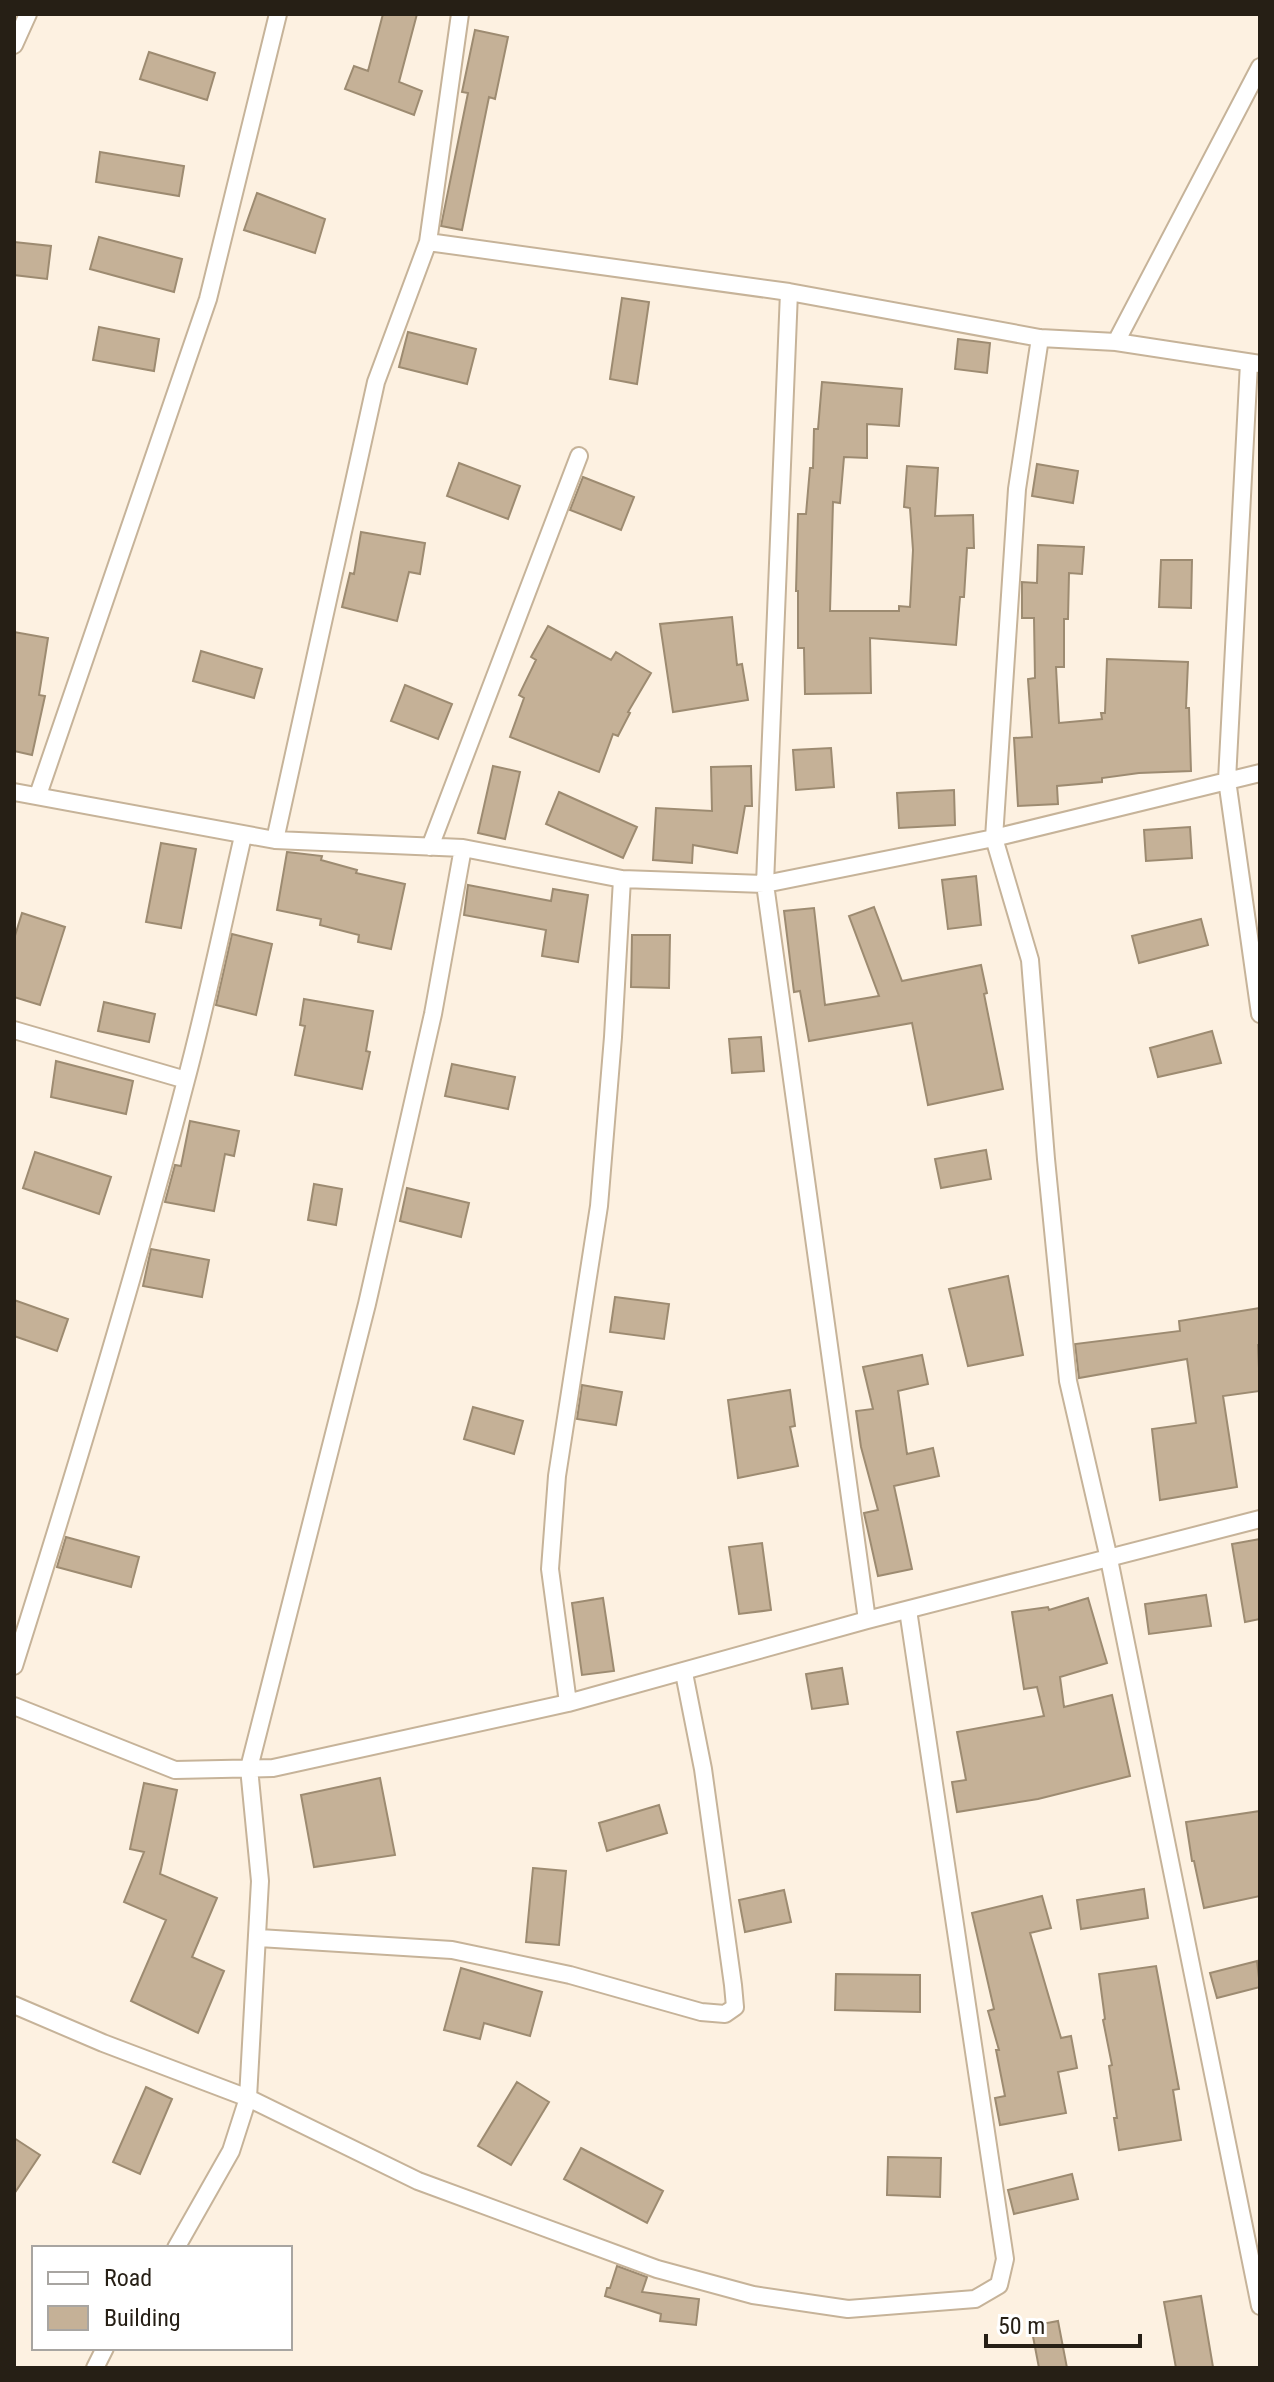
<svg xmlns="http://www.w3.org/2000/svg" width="1274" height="2382" font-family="'Roboto Condensed',sans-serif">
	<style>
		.building { fill: #c5b197; stroke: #9d8b71; stroke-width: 2 }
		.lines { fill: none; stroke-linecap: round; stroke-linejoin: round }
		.minor-casing { stroke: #c6b399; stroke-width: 20 }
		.minor { stroke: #fff; stroke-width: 16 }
	</style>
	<rect width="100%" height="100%" fill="#fdf1e1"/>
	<path class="building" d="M383 14H417L399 82 422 91 414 115 345 89 354 66 368 71Z
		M475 30 508 37 495 99 489 97 462 230 441 226 468 93 462 92Z
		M149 52 215 73 207 100 140 79Z
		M100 152 184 166 179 196 96 182Z
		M257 193 325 219 315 253 244 230Z
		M99 237 182 259 174 292 90 269Z
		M14 242 51 246 47 279 14 275Z
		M622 298 649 302 637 384 610 379Z
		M99 327 159 339 154 371 93 360Z
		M408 332 476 349 467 384 399 367Z
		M958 339 990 343 987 373 955 369Z
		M822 382 902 389 899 426 867 424V458L844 457 840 503 833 502 830 611H899V606L910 607 913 550 910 508 904 507 907 466 938 468 935 516 973 515 974 548H967L964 597H960L956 645 870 638 871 693 805 694 804 648H798V591H796L798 514H806L810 468H813L814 429H818Z
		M459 463 520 486 508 519 447 496Z
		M1037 464 1078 471 1073 503 1032 496Z
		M583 477 634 497 621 530 570 510Z
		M361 532 425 543 420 574 409 572 397 621 342 607 350 573 354 574Z
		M1038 545 1084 547 1082 574 1069 573 1068 619H1064V667H1056L1059 723 1102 719 1101 713H1105L1107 659 1188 662 1186 708H1189L1191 771 1139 773 1102 778V782L1057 786 1058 804 1018 806 1014 738 1032 737 1028 679 1035 678 1034 618H1022V582L1037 583Z
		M1161 560H1192L1191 608 1159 607Z
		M732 617 737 665 742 664 748 700 673 712 660 624Z
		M548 626 611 660 616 652 651 673 628 712 630 713 618 736 613 734 599 772 510 737 524 698 519 695 536 660 531 657Z
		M14 632 48 638 39 695 45 696 32 755 14 751Z
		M201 651 262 669 254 698 193 681Z
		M405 685 452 704 438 739 391 721Z
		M831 748 834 787 796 790 793 750Z
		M493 766 520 772 505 839 478 833Z
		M751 766 752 806H745L737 853 693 845 692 863 653 860 656 808 712 811 711 767Z
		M954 790 955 825 899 828 897 793Z
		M559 792 637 827 623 858 546 824Z
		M1190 827 1192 858 1146 861 1144 830Z
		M161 843 196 849 181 928 146 922Z
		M287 852 322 856 321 860 357 870 356 873 405 884 391 949 358 942 359 935 320 925 321 919 277 910Z
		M976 876 981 925 948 929 942 880Z
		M468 885 551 901 553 889 588 895 578 962 542 956 546 930 464 915Z
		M874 907 902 981 981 965 987 993 984 994 1003 1089 928 1105 912 1023 809 1041 800 991 794 992 784 911 814 908 825 1005 879 996 849 916Z
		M22 913 65 927 40 1005 14 997V939Z
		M1201 919 1208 945 1139 963 1132 936Z
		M232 934 272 944 256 1015 216 1005Z
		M632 935H670L669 988 631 987Z
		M304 999 373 1011 366 1051 370 1052 362 1089 295 1075 305 1026 300 1025Z
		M104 1002 155 1014 149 1042 98 1031Z
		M1212 1031 1221 1063 1158 1077 1150 1048Z
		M761 1037 764 1071 732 1073 729 1039Z
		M56 1061 133 1081 126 1114 51 1097Z
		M452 1064 515 1077 508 1109 445 1096Z
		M190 1121 239 1131 234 1156 225 1154 214 1211 165 1202 175 1165 181 1166Z
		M986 1150 991 1179 941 1188 935 1159Z
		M35 1152 111 1177 99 1214 23 1188Z
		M314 1184 342 1189 336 1225 308 1220Z
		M407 1188 469 1203 461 1237 400 1221Z
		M151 1249 209 1260 202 1297 143 1286Z
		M1008 1276 1023 1355 968 1366 949 1289Z
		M615 1297 669 1304 664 1339 610 1332Z
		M14 1300 68 1319 57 1351 14 1336Z
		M1260 1308V1345H1258L1260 1391 1223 1396 1237 1487 1160 1500 1152 1429 1196 1423 1187 1359 1079 1378 1075 1344 1180 1331 1179 1321Z
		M922 1355 928 1384 898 1391 907 1454 933 1448 939 1476 894 1486 912 1569 878 1576 864 1513 878 1510 861 1447 856 1411 873 1409 863 1367Z
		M582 1385 622 1392 616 1425 577 1419Z
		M790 1390 795 1426 790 1427 798 1466 738 1478 728 1400Z
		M473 1407 523 1421 514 1454 464 1439Z
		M66 1537 139 1557 131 1587 57 1567Z
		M1260 1539V1619L1245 1622 1232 1544Z
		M762 1543 771 1610 739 1614 729 1547Z
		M1206 1595 1211 1626 1149 1634 1145 1604Z
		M603 1598 614 1671 582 1675 572 1603Z
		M1088 1598 1107 1663 1060 1677 1064 1707 1112 1695 1130 1776 1038 1799 957 1812 952 1782 966 1780 957 1732 1044 1716 1037 1687 1024 1689 1012 1612 1048 1607 1049 1610Z
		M842 1668 848 1704 812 1709 806 1674Z
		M380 1778 395 1855 314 1867 301 1795Z
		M144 1783 177 1790 160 1874 217 1898 192 1957 224 1971 198 2033 131 2001 166 1920 124 1902 144 1852 130 1849Z
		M659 1805 667 1833 607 1851 599 1823Z
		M1260 1811V1896L1204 1908 1194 1861H1192L1186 1822Z
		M533 1868 566 1871 559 1945 526 1942Z
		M1144 1889 1148 1918 1081 1929 1077 1900Z
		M784 1890 791 1922 745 1932 739 1900Z
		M1042 1896 1051 1928 1030 1933 1061 2038 1071 2036 1077 2068 1058 2072 1066 2113 1000 2125 995 2098 1005 2096 996 2050H999L988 2011 994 2009 972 1913Z
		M1257 1961 1260 1987 1217 1998 1210 1973Z
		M1156 1966 1179 2089 1173 2090 1181 2140 1119 2150 1114 2118H1117L1109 2066 1112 2065 1103 2020 1105 2019 1099 1974Z
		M461 1968 542 1992 530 2036 484 2023 480 2039 444 2030Z
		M836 1974 920 1975V2012L835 2010Z
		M517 2082 549 2102 511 2165 478 2146Z
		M146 2087 172 2099 140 2174 113 2162Z
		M14 2138 40 2155 14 2194Z
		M581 2148 663 2191 647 2223 564 2179Z
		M888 2157 941 2158 940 2197 887 2195Z
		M1072 2174 1078 2199 1014 2214 1008 2190Z
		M617 2266 647 2277 642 2292 699 2299 696 2325 660 2321 661 2314 605 2296 607 2288H610Z
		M1201 2296 1213 2367 1176 2368 1164 2302Z
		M1058 2321 1067 2368H1039L1031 2326Z"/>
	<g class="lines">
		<g class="minor-casing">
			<path id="minor" d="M14 45 28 14
				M428 242 789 292 1040 338 1116 342 1260 364
				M789 292 765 884 867 1620
				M1040 338 1017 489 994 838 1030 960 1046 1159 1068 1381 1109 1559 1260 2306
				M1116 342 1260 67
				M1249 363 1227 780 1260 1014
				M14 792 275 840 463 848 622 879 765 884 994 838 1260 773
				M38 795 208 299 278 14
				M275 840 376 382 428 242 460 14
				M430 847 579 456
				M14 1030 186 1080
				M14 1666C75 1473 134 1280 185 1084 207 1002 224 919 243 836
				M568 1703 550 1569 557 1476 599 1206 613 1037 622 879
				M14 1706 175 1770 273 1768 568 1703 867 1620 1260 1519
				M259 1938 452 1950 570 1975 701 2012 725 2014 735 2007 733 1985 703 1769 684 1673
				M14 2005 103 2043 248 2098 418 2181 657 2269 753 2295 848 2309 975 2299 999 2285 1005 2259 908 1610
				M176 2248 231 2151 248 2098 260 1881 249 1768 367 1304 433 1014 463 848
				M95 2368 105 2348"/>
		</g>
		<use href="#minor" class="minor"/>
	</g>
	<rect width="1274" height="2382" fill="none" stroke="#261f15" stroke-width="32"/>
	<rect x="32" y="2246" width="260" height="104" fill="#ffffff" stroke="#a8a5a1" stroke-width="2"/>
	<rect x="48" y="2272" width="40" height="12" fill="#ffffff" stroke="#a8a5a1" stroke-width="2"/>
	<text x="104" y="2286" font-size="24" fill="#261f15">Road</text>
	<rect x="48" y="2306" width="40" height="24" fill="#c5b197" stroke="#a8a5a1" stroke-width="2"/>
	<text x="104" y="2326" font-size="24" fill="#261f15">Building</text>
	<path d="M986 2334v12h154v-12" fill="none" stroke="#261f15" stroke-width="4"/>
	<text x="998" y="2334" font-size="24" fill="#261f15" stroke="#ffffff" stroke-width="6" paint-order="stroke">50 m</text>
</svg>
